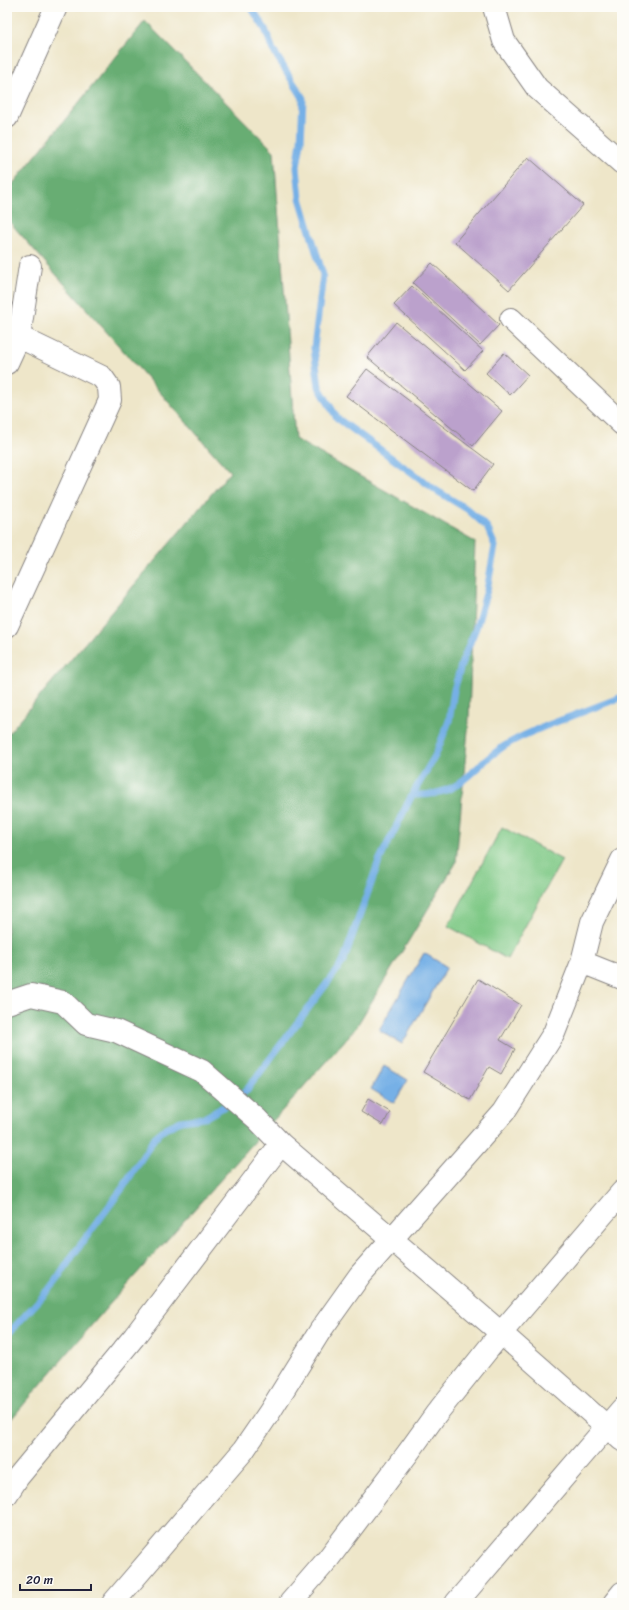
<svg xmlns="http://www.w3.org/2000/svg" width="629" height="1610" font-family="Sriracha,sans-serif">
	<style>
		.green { fill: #7fc986; stroke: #507660 }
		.forest { fill: #67ad73; stroke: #446857 }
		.water { fill: #76b0e6; stroke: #4c6990 }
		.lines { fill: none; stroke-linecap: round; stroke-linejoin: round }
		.stream { stroke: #76b0e6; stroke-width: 7 }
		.building { fill: #bba1cc }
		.street-casing { stroke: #888482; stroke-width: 24 }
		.street { stroke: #fff; stroke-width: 22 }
	</style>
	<rect width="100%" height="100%" fill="#fdfcf7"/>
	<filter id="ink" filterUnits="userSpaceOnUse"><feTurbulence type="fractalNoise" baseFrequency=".025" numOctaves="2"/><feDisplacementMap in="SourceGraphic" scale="8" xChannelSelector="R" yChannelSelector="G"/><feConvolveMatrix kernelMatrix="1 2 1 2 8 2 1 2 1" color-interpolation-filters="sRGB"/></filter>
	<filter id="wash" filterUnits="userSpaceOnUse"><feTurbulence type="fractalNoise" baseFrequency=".012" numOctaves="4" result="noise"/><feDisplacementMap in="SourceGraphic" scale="16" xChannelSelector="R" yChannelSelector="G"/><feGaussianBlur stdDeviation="0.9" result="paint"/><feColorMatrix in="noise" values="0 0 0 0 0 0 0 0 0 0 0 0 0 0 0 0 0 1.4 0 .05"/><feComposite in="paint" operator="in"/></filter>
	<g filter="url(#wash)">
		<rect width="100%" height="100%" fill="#eee6c9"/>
		<path class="green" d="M502 827 562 860 507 959 448 926Z"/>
		<path class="forest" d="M145 21 274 151 295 439 475 542 469 719 456 863 355 1029 109 1305 7 1424V735L230 472 7 219V191Z"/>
		<path class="water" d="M424 953 447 967 402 1044 379 1030Z
			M384 1066 408 1080 394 1103 371 1089Z"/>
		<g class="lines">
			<path class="stream" d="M412 795C467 797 470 764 511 742 525 734 541 728 556 722 578 714 600 705 622 697
				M7 1335 55 1283 73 1255 124 1186 155 1137 166 1128 181 1121 204 1118 220 1109 246 1091 343 962 379 861 412 795 435 756 449 721 454 690 462 662 476 628 487 590 495 546 487 527 467 509 437 491 337 418 319 387 314 348 323 275 300 198 297 167 301 142 303 98 273 50 265 29 251 7"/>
		</g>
		<g id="blocks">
			<path class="building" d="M528 157 583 205 509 290 455 242Z
				M432 263 499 325 480 345 413 283Z
				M412 286 483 351 465 370 394 305Z
				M396 322 502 411 473 446 367 357Z
				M504 353 528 375 510 395 486 373Z
				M367 369 493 464 473 491 346 396Z
				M478 979 521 1005 500 1040 515 1049 501 1074 489 1067 470 1100 423 1072Z
				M368 1099 390 1112 383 1125 361 1112Z"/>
		</g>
	</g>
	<g filter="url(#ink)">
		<use href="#blocks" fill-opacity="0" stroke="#888482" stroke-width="1"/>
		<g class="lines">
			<g class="street-casing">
				<path id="street" d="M494 7 504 41 537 88 622 163
					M7 117 56 7
					M511 319 622 424
					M7 331 102 377 109 387 110 400 7 626
					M7 363 19 337 30 266
					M582 962 622 978
					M7 1003 31 995 63 1002 86 1024 116 1031 202 1071 257 1119 281 1144 501 1333 622 1440
					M7 1494 18 1477 134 1337 281 1144
					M113 1603 243 1451 269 1413 320 1331 360 1275 504 1112 554 1033 582 962 592 922 622 860
					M290 1603 328 1559 408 1453 436 1414 501 1333 622 1192
					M456 1603 622 1409
					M614 1603 622 1593"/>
			</g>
			<use href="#street" class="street"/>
		</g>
	</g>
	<rect width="629" height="1610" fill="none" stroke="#fdfcf7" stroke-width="24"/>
	<path d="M20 1584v6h71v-6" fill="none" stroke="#22223b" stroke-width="2"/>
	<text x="26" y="1584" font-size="12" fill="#22223b" stroke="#fdfcf7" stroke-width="3" paint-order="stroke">20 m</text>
</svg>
